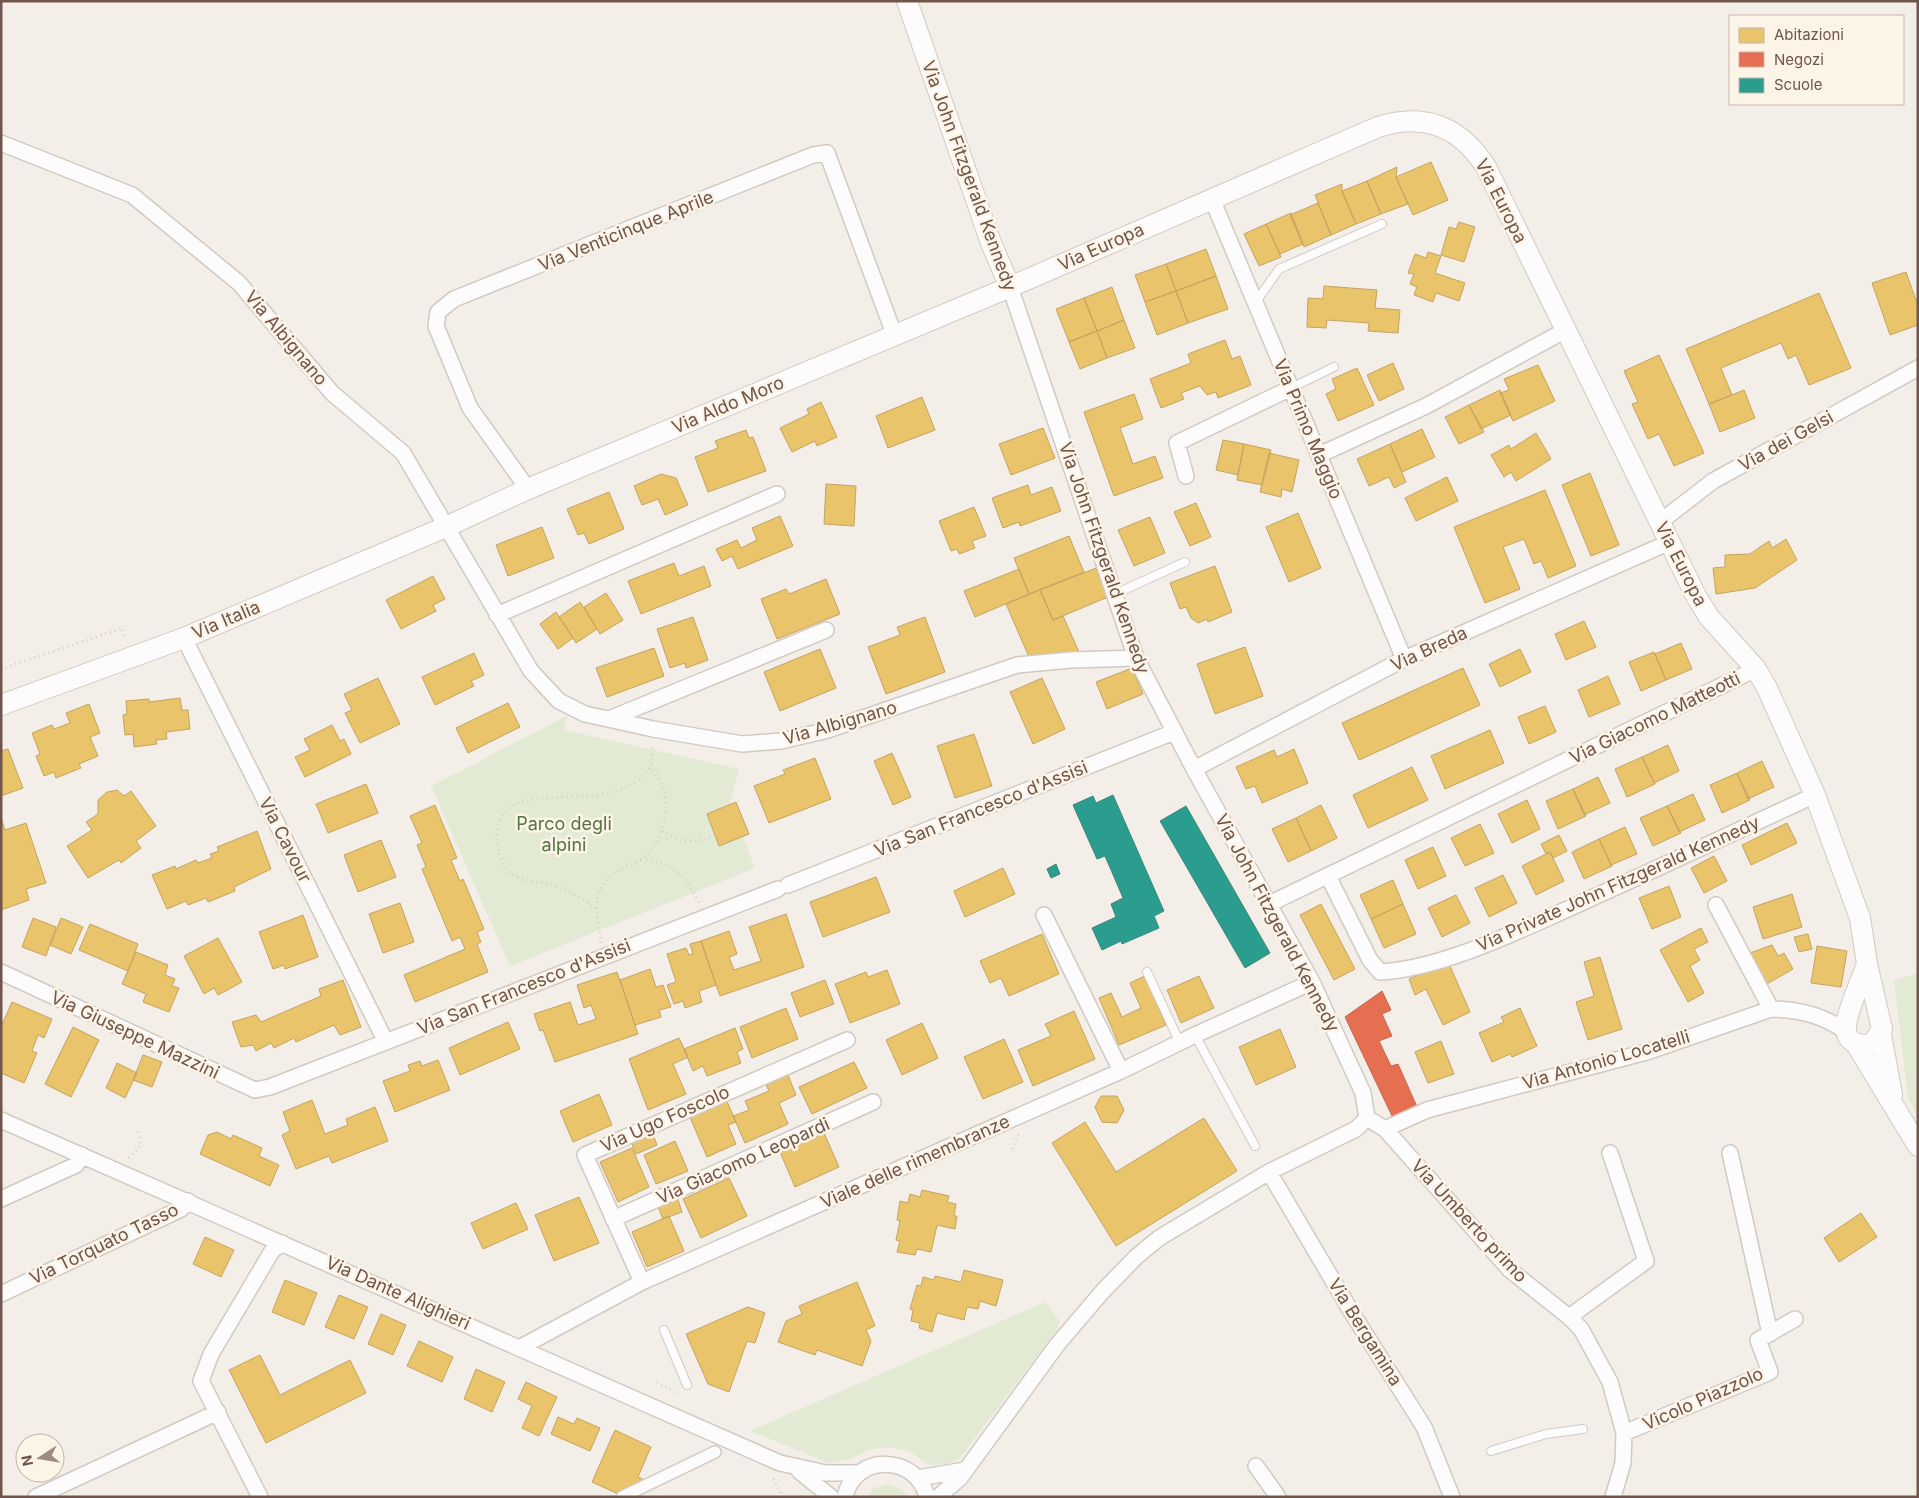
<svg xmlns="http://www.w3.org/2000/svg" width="1919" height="1498" font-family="Inter,sans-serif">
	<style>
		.green { fill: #e2ead3 }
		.homes { fill: #e9c46a; stroke: #c5a361 }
		.shops { fill: #e76f51; stroke: #c3674f }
		.schools { fill: #2a9d8f; stroke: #3f877b }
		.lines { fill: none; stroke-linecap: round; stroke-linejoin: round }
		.service-casing { stroke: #d1cac3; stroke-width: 10 }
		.pedestrian-casing { stroke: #d1cac3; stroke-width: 14 }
		.minor-casing { stroke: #d1cac3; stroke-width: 18 }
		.tertiary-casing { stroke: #d1cac3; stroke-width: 22 }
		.path { stroke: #d5ceca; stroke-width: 3; stroke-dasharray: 1 4; stroke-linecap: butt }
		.service { stroke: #fdfcfc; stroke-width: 8 }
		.pedestrian { stroke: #fdfcfc; stroke-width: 11 }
		.minor { stroke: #fdfcfc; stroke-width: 15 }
		.tertiary { stroke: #fdfcfc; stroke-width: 20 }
		.labels { text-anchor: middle; stroke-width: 5; stroke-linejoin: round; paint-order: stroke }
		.street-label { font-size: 18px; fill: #70554b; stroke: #fdf4e8 }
		.park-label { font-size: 18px; fill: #557544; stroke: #fdf4e8 }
	</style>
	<rect width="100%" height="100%" fill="#f4eee8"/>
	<path class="green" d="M567 716 564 730 739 769 730 804 755 868 510 966 431 786Z
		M1918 973V1116L1908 1098 1894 981Z
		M1045 1302 1060 1322 1056 1331 959 1459 948 1464 929 1465 911 1452 890 1447 869 1450 851 1459 829 1463 750 1431Z
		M888 1484 902 1489 908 1497H868L874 1488Z"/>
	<path class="homes" d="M1431 162 1448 200 1413 215 1396 177Z
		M1397 167 1396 177 1408 204 1381 214 1367 181Z
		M1367 181 1381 214 1356 224 1342 191Z
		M1342 184V191L1356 224 1331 235 1315 195Z
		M1318 203 1331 235 1304 247 1290 215Z
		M1291 213 1303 244 1280 254 1266 224Z
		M1459 222 1475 227 1464 262 1441 255 1449 227 1456 229Z
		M1266 224 1281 257 1259 266 1244 234Z
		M1206 249 1216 276 1176 291 1166 264Z
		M1428 252 1441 256 1435 273 1465 283 1459 301 1436 293 1433 302 1414 295 1417 287 1410 284 1414 274 1408 273 1415 254 1426 258Z
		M1166 264 1176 291 1145 302 1135 275Z
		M1906 272 1918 306V325L1890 335 1872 283Z
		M1216 276 1228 309 1188 323 1176 291Z
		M1324 286 1377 290 1375 308 1400 310 1398 333 1368 331 1369 323 1327 320 1326 328 1307 327 1308 298 1323 299Z
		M1112 287 1124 320 1097 331 1084 298Z
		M1176 291 1188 323 1157 335 1145 302Z
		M1819 293 1851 368 1809 385 1796 355 1788 359 1781 343 1721 368 1732 395 1709 404 1686 349Z
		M1084 298 1097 331 1069 342 1056 309Z
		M1124 320 1135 348 1107 358 1097 331Z
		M1097 331 1107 358 1080 369 1069 342Z
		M1225 340 1232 359 1240 356 1251 385 1218 398 1216 392 1207 395 1200 386 1181 393 1184 399 1161 408 1150 379 1191 363 1188 354Z
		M1659 355 1704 453 1674 466 1659 434 1648 439 1632 404 1638 402 1624 371Z
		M1393 363 1404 389 1379 401 1367 375Z
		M1538 365 1555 401 1513 421 1500 393 1509 390 1504 379Z
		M1357 368 1374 405 1338 421 1326 394 1336 389 1332 379Z
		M1500 390 1511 415 1481 429 1469 405Z
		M1744 390 1755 418 1720 432 1709 404Z
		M1134 394 1143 419 1120 428 1133 464 1155 456 1163 478 1114 496 1084 412Z
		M922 397 935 430 888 448 876 416Z
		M821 402 837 437 817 446 815 441 792 452 780 428 809 414 807 409Z
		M1469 405 1484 432 1459 444 1445 417Z
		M1043 428 1055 458 1011 475 999 444Z
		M1422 429 1435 457 1402 472 1390 444Z
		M746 430 749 438 753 437 766 471 708 492 695 457 718 448 715 441Z
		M1536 433 1551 459 1516 481 1511 472 1504 477 1491 455 1509 445 1511 449Z
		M1223 440 1244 444 1238 475 1216 470Z
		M1244 444 1271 450 1262 485 1237 480Z
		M1390 444 1406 482 1394 488 1389 477 1369 486 1357 459Z
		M1269 453 1299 460 1292 492 1282 489 1281 497 1260 492Z
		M1590 473 1619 545 1591 556 1562 485Z
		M661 474 676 478 688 505 665 515 658 499 642 505 634 486Z
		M1447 477 1458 501 1416 521 1405 498Z
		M826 484 856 486 854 526 824 524Z
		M1028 485 1031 495 1052 487 1061 511 1020 526 1019 522 1003 528 992 498Z
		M1545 490 1576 566 1548 578 1541 561 1534 564 1524 539 1503 547 1520 589 1485 603 1454 527Z
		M609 492 624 529 589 544 584 533 578 535 567 509Z
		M1196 503 1211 537 1190 546 1174 512Z
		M974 507 986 536 972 541 975 548 959 554 957 549 951 551 939 521Z
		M1298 513 1321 568 1289 582 1266 527Z
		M780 516 793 546 738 569 732 556 722 561 716 549 737 540 741 548 757 540 752 528Z
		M1150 517 1165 553 1134 566 1118 530Z
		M542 527 554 558 508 576 496 545Z
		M1069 536 1084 572 1029 594 1014 558Z
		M1786 539 1797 560 1755 588 1716 594 1713 568 1725 567V555L1750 554 1769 541 1772 548Z
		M674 563 679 576 704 566 711 586 641 614 628 581Z
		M1215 566 1232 612 1208 622 1207 619 1198 623 1191 618 1186 607 1180 609 1170 583Z
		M1096 568 1108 597 1053 620 1040 590Z
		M1019 569 1029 594 975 617 964 591Z
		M433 576 445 599 433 605 436 611 401 629 386 600Z
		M826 579 840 614 777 639 761 599 786 589 789 594Z
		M1040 590 1053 620 1063 616 1079 652 1029 657 1006 604Z
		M606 593 623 620 600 634 584 607Z
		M580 602 597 629 576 643 559 617Z
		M556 612 573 638 558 649 540 624Z
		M693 617 708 660 686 668 685 663 670 668 657 629Z
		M925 617 945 672 886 694 868 647 900 635 897 627Z
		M1584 621 1596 647 1566 660 1555 634Z
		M1681 643 1692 669 1666 680 1655 654Z
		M1245 647 1263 696 1215 714 1197 664Z
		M654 648 664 676 607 697 596 668Z
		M820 649 836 688 780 711 764 672Z
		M1520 649 1531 672 1500 687 1489 664Z
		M1654 652 1666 680 1641 691 1629 662Z
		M474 653 484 675 471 681 474 686 435 705 422 677Z
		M1132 668 1143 694 1107 709 1096 682Z
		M1463 668 1480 705 1359 760 1342 723Z
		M1608 676 1620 704 1589 717 1578 690Z
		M378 678 400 724 360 743 345 713 352 710 344 694Z
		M1042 678 1065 729 1033 744 1010 692Z
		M180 698 182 710H188L190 729 166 732 167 739 156 740 157 744 134 747 133 734 125 735 123 715 127 714 126 701 149 699V702Z
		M508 703 520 727 468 753 456 728Z
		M89 704 100 733 90 737 98 756 79 764 81 768 56 778 54 772 44 776 36 756 40 754 32 733 52 725 54 729 70 723 66 713Z
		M1545 706 1556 732 1529 744 1518 717Z
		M332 725 340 741 344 739 351 754 305 777 295 757 310 750 304 739Z
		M1490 730 1504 763 1445 789 1431 756Z
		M974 734 992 786 955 798 937 746Z
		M1668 745 1679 771 1654 783 1642 757Z
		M8 749 23 788 1 796V751Z
		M1294 749 1308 783 1262 803 1255 786 1246 789 1236 767 1274 750 1277 757Z
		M892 753 911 797 893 805 874 761Z
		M1642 757 1655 784 1627 797 1615 769Z
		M815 758 831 799 769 823 754 786 785 774 783 770Z
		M1762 761 1774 787 1748 799 1737 773Z
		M1412 767 1428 800 1368 828 1353 795Z
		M1737 773 1750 800 1722 813 1710 785Z
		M1598 777 1610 803 1584 815 1573 789Z
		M366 784 378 813 328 833 316 804Z
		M1573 789 1586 816 1558 829 1546 801Z
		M117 790 124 796 131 791 156 826 136 841 141 848 121 863 119 860 88 878 67 846 92 830 86 822 98 814V800L107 792Z
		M1693 794 1705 820 1679 832 1667 806Z
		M1527 800 1540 829 1512 843 1498 814Z
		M736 802 749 834 719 846 707 814Z
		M435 805 457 858 451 860 460 881 463 879 484 929 477 932 481 942 477 944 488 972 415 1002 404 975 465 949 460 937 452 941 422 869 426 867 417 845 422 843 410 816Z
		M1321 805 1337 838 1311 851 1296 818Z
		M1667 806 1681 833 1653 846 1640 818Z
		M1 818 5 830 26 823 46 883 26 889 29 900 1 910Z
		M1296 818 1311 851 1288 862 1272 829Z
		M1787 823 1797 843 1751 865 1742 845Z
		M1480 824 1494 853 1465 866 1451 838Z
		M1625 827 1637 854 1611 865 1599 839Z
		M257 831 271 869 234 887 235 891 208 902 206 898 188 905 186 901 167 909 152 875 175 866 176 869 196 860 198 863 212 858 210 854 219 851 217 847Z
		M1559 835 1567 851 1553 858 1550 852 1546 854 1541 844Z
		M1599 839 1612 866 1584 879 1572 852Z
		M381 840 396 877 358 892 344 855Z
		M1433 847 1446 876 1418 889 1405 860Z
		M1550 852 1564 881 1536 895 1522 866Z
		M1714 856 1727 881 1704 893 1691 868Z
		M1003 868 1015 894 965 917 954 891Z
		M1503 875 1517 903 1489 917 1475 888Z
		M876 877 890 912 823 937 810 902Z
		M1393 880 1403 904 1371 919 1360 895Z
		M1669 886 1681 917 1652 929 1639 898Z
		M1792 894 1802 927 1763 939 1753 907Z
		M1456 895 1470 923 1442 937 1428 908Z
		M400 903 414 942 383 953 369 914Z
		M1321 904 1355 969 1334 980 1300 915Z
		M1403 904 1416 934 1384 948 1371 919Z
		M786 914 804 967 720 996 701 941 729 931 737 954 729 957 734 970 761 961 749 927Z
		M303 915 318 957 285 969 284 965 273 969 259 932Z
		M33 918 56 927 46 956 22 947Z
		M61 918 83 927 71 954 50 945Z
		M90 924 138 944 128 971 79 950Z
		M1701 928 1708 942 1694 949 1700 960 1690 966 1704 993 1688 1002 1660 950Z
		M1042 934 1059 974 1009 996 1001 978 990 983 980 961Z
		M1808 934 1812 949 1799 952 1794 937Z
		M218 938 242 982 218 995 214 988 204 994 184 956Z
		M701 941 716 985 699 991 702 1002 685 1008 683 1001 674 1004 667 985 676 982 667 954 686 948 689 955 693 954 690 944Z
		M1772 945 1778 956 1784 953 1793 969 1765 985 1747 954Z
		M1817 946 1847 951 1841 987 1811 983Z
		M136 952 168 965 165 975 175 979 172 986 179 988 169 1012 143 1002 146 994 122 984Z
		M1600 957 1622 1029 1588 1040 1576 1002 1594 996 1584 962Z
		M1450 966 1470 1012 1443 1025 1426 989 1415 995 1409 979 1434 968Z
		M650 969 656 987 663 985 671 1007 659 1010 661 1017 635 1025 620 980Z
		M887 970 900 1004 850 1023 835 984 866 972 868 977Z
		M617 972 638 1034 555 1062 543 1030 540 1031 534 1014 570 1002 578 1025 596 1019 591 1005 584 1008 577 985Z
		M1145 976 1166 1025 1119 1045 1099 998 1111 993 1122 1017 1141 1008 1130 983Z
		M1199 976 1214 1008 1181 1023 1167 990Z
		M343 980 361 1027 340 1035 334 1025 296 1042 294 1038 274 1048 271 1043 256 1051 253 1045 241 1047 232 1022 256 1015 261 1022 321 996 319 989Z
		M825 980 834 1004 800 1017 791 993Z
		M12 1002 52 1019 44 1038 38 1035 32 1051 37 1053 24 1083 1 1073V1027Z
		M786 1008 798 1039 752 1058 740 1027Z
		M1520 1008 1537 1046 1512 1057 1510 1054 1492 1062 1479 1033 1504 1022 1501 1017Z
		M1074 1011 1095 1059 1033 1086 1018 1050 1051 1036 1045 1024Z
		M508 1022 520 1049 460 1075 449 1048Z
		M922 1023 938 1058 902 1075 886 1040Z
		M73 1027 99 1040 71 1097 45 1084Z
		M735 1028 743 1049 737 1052 741 1063 707 1076 703 1066 693 1071 684 1049Z
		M1280 1029 1296 1067 1256 1085 1239 1047Z
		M679 1038 688 1057 673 1064 686 1094 648 1110 629 1059Z
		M1004 1039 1023 1082 983 1099 964 1057Z
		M1441 1041 1454 1074 1428 1083 1415 1052Z
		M143 1055 162 1062 152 1087 133 1080Z
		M438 1060 450 1090 395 1112 383 1081 410 1071 408 1065 420 1061 422 1066Z
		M854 1062 867 1088 812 1114 799 1087Z
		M117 1063 137 1073 125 1098 106 1088Z
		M786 1070 796 1095 779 1103 788 1124 745 1143 733 1116 749 1110 745 1101 769 1091 764 1080Z
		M599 1094 612 1125 573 1142 560 1111Z
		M1101 1096H1117L1124 1110 1117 1123 1102 1122 1095 1107Z
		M726 1099 736 1122 728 1125 736 1144 707 1157 689 1115Z
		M312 1100 325 1134 348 1125 346 1119 375 1107 388 1141 332 1163 329 1156 296 1169 282 1135 290 1131 283 1112Z
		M1204 1118 1237 1171 1116 1246 1052 1143 1085 1122 1116 1172Z
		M651 1130 657 1145 636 1154 630 1139Z
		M217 1132 231 1139 233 1135 262 1148 259 1156 279 1165 270 1186 200 1154 208 1135Z
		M824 1133 839 1167 795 1187 780 1152Z
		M675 1141 688 1171 656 1184 644 1155Z
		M632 1148 649 1187 618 1202 600 1162Z
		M729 1178 747 1216 701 1238 683 1199Z
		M922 1190 949 1196 947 1202 956 1204 954 1216H957L955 1229 937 1225 931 1252 917 1249 915 1255 897 1252 900 1241 896 1240 900 1221 897 1220 900 1201 908 1203 910 1194 920 1197Z
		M676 1194 682 1212 663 1219 656 1202Z
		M579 1197 599 1243 554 1261 535 1215Z
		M516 1203 528 1229 483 1249 471 1223Z
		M1861 1213 1877 1237 1839 1262 1824 1238Z
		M669 1216 684 1251 647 1267 632 1232Z
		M205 1237 234 1250 221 1277 193 1264Z
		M964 1270 1003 1280 996 1306 980 1301 978 1309 967 1307 964 1320 937 1313 932 1332 919 1328 920 1323 911 1321 913 1310 910 1309 917 1285 921 1286 923 1277 934 1280 935 1276 961 1282Z
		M285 1280 317 1293 304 1325 272 1312Z
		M857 1282 875 1326 866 1330 871 1341 862 1366 817 1350 815 1355 778 1342 786 1321 802 1314 799 1306Z
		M339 1295 368 1307 354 1339 325 1327Z
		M748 1307 765 1313 755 1343 747 1341 729 1392 708 1384 686 1334Z
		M381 1314 406 1325 393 1355 368 1344Z
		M419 1341 453 1357 442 1382 407 1366Z
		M260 1355 280 1395 350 1360 366 1393 266 1443 229 1370Z
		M476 1369 505 1382 492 1412 464 1399Z
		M526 1382 557 1397 539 1436 522 1428 532 1406 518 1399Z
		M558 1417 574 1424 577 1418 600 1428 590 1451 551 1434Z
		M615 1430 651 1447 638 1477 645 1480 616 1493 592 1482Z"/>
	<path class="shops" d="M1382 991 1391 1010 1382 1014 1392 1036 1379 1041 1391 1066 1398 1064 1418 1109 1393 1118 1345 1017Z"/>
	<path class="schools" d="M1113 795 1164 911 1154 916 1159 928 1122 944 1121 941 1102 950 1092 928 1116 917 1111 904 1123 898 1105 856 1097 859 1073 805 1093 796 1096 803Z
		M1186 806 1270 953 1245 968 1160 821Z
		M1056 864 1060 874 1051 878 1047 869Z"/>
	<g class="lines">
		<g class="service-casing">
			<path id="service" d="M1256 302 1279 269 1382 224
				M1291 388 1334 367
				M1115 594 1185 562
				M1147 972 1180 1043
				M1195 1035 1255 1146
				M664 1330 687 1385
				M1491 1451 1546 1434 1583 1429"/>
		</g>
		<g class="pedestrian-casing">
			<path id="pedestrian" d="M622 1497 715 1452"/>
		</g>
		<g class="minor-casing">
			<path id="minor" d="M1 143 132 195 239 283 332 393 403 453 531 671 559 701 585 714 653 729 742 744 781 741 828 730 1017 665 1071 660 1136 658
				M1212 199 1404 659
				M1010 287 1136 658 1194 769 1312 982 1363 1093 1367 1118
				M1319 455 1426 406 1566 330
				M1186 476 1177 443 1291 388
				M528 489 470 408 436 326 438 312 454 299 813 155 827 153 894 334
				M1660 522 1713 481 1918 368
				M497 615 777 494
				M184 638 386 1042
				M609 719 826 630
				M1194 769 1404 659 1670 542
				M1328 876 1370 960 1380 972C1440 969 1514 933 1570 908 1652 871 1733 833 1815 795
				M788 885 1174 732
				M1269 904 1756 669
				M1716 905 1771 1009
				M1044 915 1121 1071
				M1 972 255 1090 270 1087 778 889
				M1367 1118 1385 1129 1427 1110 1650 1051 1771 1009C1799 1009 1824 1015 1846 1032
				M1 1120 780 1463 826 1473H859
				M1385 1129 1510 1270 1569 1317 1581 1329 1610 1382 1624 1433 1623 1463 1613 1497
				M1730 1153 1770 1334
				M1269 1172 1352 1313 1424 1427 1452 1497
				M1 1199 76 1165 82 1155
				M613 1219 873 1102
				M642 1282 585 1155 847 1040
				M1 1294 181 1209 188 1201
				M1569 1317 1646 1261 1610 1153
				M521 1347 642 1282 1121 1071 1195 1035 1312 982
				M1624 1433 1770 1372 1758 1340 1795 1319
				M1256 1466 1278 1497
				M799 1471 831 1497
				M918 1478 965 1470
				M36 1497 218 1412
				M260 1497 201 1381 211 1354 272 1251 282 1243
				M845 1497C854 1453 917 1454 927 1497
				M938 1497 960 1478 1057 1345 1103 1291 1136 1257 1159 1238 1269 1172 1356 1129 1367 1118"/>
		</g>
		<g class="tertiary-casing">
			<path id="tertiary" d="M907 1 991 243 1010 287
				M1 705 184 638 448 526 528 489 1010 287 1378 127C1424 112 1460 126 1486 167L1696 596 1709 617 1756 669 1767 688 1815 795 1860 918 1867 964 1882 1029 1873 1043C1860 1048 1844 1042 1846 1025 1848 1008 1861 982 1867 964
				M1881 1034 1892 1095
				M1856 1044 1918 1146"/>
		</g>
		<path class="path" d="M1 669 122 628 126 639
			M662 831C684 843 688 844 712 836
			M641 860C670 861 688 877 699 904
			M596 908C597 888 607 876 625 867 630 864 637 863 642 859 662 844 670 814 664 790 662 782 655 773 651 766
			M601 943 596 908C582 899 568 889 552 885 539 881 524 883 512 874 490 855 491 809 523 801 565 791 622 808 651 766L652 745
			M1012 1149 1019 1134
			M129 1158 141 1145 138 1132
			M657 1382 676 1393
			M773 1479 783 1497"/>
		<use href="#service" class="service"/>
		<use href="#pedestrian" class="pedestrian"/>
		<use href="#minor" class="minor"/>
		<use href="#tertiary" class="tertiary"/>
	</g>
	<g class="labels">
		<g class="street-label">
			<text transform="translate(969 176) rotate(70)" y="6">Via John Fitzgerald Kennedy</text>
			<text transform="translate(1501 201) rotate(63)" y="6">Via Europa</text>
			<text transform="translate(626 231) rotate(-22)" y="6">Via Venticinque Aprile</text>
			<text transform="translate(1101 247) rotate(-24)" y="6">Via Europa</text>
			<text transform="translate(286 338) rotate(50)" y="6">Via Albignano</text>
			<text transform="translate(728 405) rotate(-23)" y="6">Via Aldo Moro</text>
			<text transform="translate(1308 429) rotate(67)" y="6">Via Primo Maggio</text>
			<text transform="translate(1786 441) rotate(-29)" y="6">Via dei Gelsi</text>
			<text transform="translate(1104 558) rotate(71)" y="6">Via John Fitzgerald Kennedy</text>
			<text transform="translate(1681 564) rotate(63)" y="6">Via Europa</text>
			<text transform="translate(226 620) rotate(-23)" y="6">Via Italia</text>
			<text transform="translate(1429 649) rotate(-25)" y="6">Via Breda</text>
			<text transform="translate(1655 718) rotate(-26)" y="6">Via Giacomo Matteotti</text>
			<text transform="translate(840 723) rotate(-16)" y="6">Via Albignano</text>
			<text transform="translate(981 809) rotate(-22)" y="6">Via San Francesco d'Assisi</text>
			<text transform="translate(285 840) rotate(63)" y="6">Via Cavour</text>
			<text transform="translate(1618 884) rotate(-24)" y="6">Via Private John Fitzgerald Kennedy</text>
			<text transform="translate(1277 923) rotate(62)" y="6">Via John Fitzgerald Kennedy</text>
			<text transform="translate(524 987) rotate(-22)" y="6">Via San Francesco d'Assisi</text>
			<text transform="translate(135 1035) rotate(25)" y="6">Via Giuseppe Mazzini</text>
			<text transform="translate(1606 1060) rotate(-16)" y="6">Via Antonio Locatelli</text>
			<text transform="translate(665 1119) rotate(-24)" y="6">Via Ugo Foscolo</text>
			<text transform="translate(743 1161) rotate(-24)" y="6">Via Giacomo Leopardi</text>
			<text transform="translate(915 1162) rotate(-24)" y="6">Viale delle rimembranze</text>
			<text transform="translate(1469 1221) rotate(47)" y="6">Via Umberto primo</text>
			<text transform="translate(104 1244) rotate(-26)" y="6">Via Torquato Tasso</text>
			<text transform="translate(398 1293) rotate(24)" y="6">Via Dante Alighieri</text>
			<text transform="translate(1365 1332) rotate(58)" y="6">Via Bergamina</text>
			<text transform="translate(1703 1399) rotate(-24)" y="6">Vicolo Piazzolo</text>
		</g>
		<g class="park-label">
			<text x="564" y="830">Parco degli<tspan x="564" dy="21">alpini</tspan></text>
		</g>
	</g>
	<rect width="1919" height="1498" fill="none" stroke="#70554b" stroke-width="5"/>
	<rect x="1729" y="15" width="175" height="90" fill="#fdf4e8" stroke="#c5b4a9"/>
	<rect x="1739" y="28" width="25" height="15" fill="#e9c46a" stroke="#c5b4a9"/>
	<text x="1774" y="40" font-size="15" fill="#70554b">Abitazioni</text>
	<rect x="1739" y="52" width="25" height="15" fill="#e76f51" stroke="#c5b4a9"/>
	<text x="1774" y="65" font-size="15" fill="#70554b">Negozi</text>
	<rect x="1739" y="78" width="25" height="15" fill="#2a9d8f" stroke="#c5b4a9"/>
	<text x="1774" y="90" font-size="15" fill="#70554b">Scuole</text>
	<g transform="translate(40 1458) rotate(258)"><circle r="24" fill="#fdf4e8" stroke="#c5b4a9"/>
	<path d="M0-4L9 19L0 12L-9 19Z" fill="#9e8b82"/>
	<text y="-8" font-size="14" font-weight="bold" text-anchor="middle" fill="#70554b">N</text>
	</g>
</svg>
